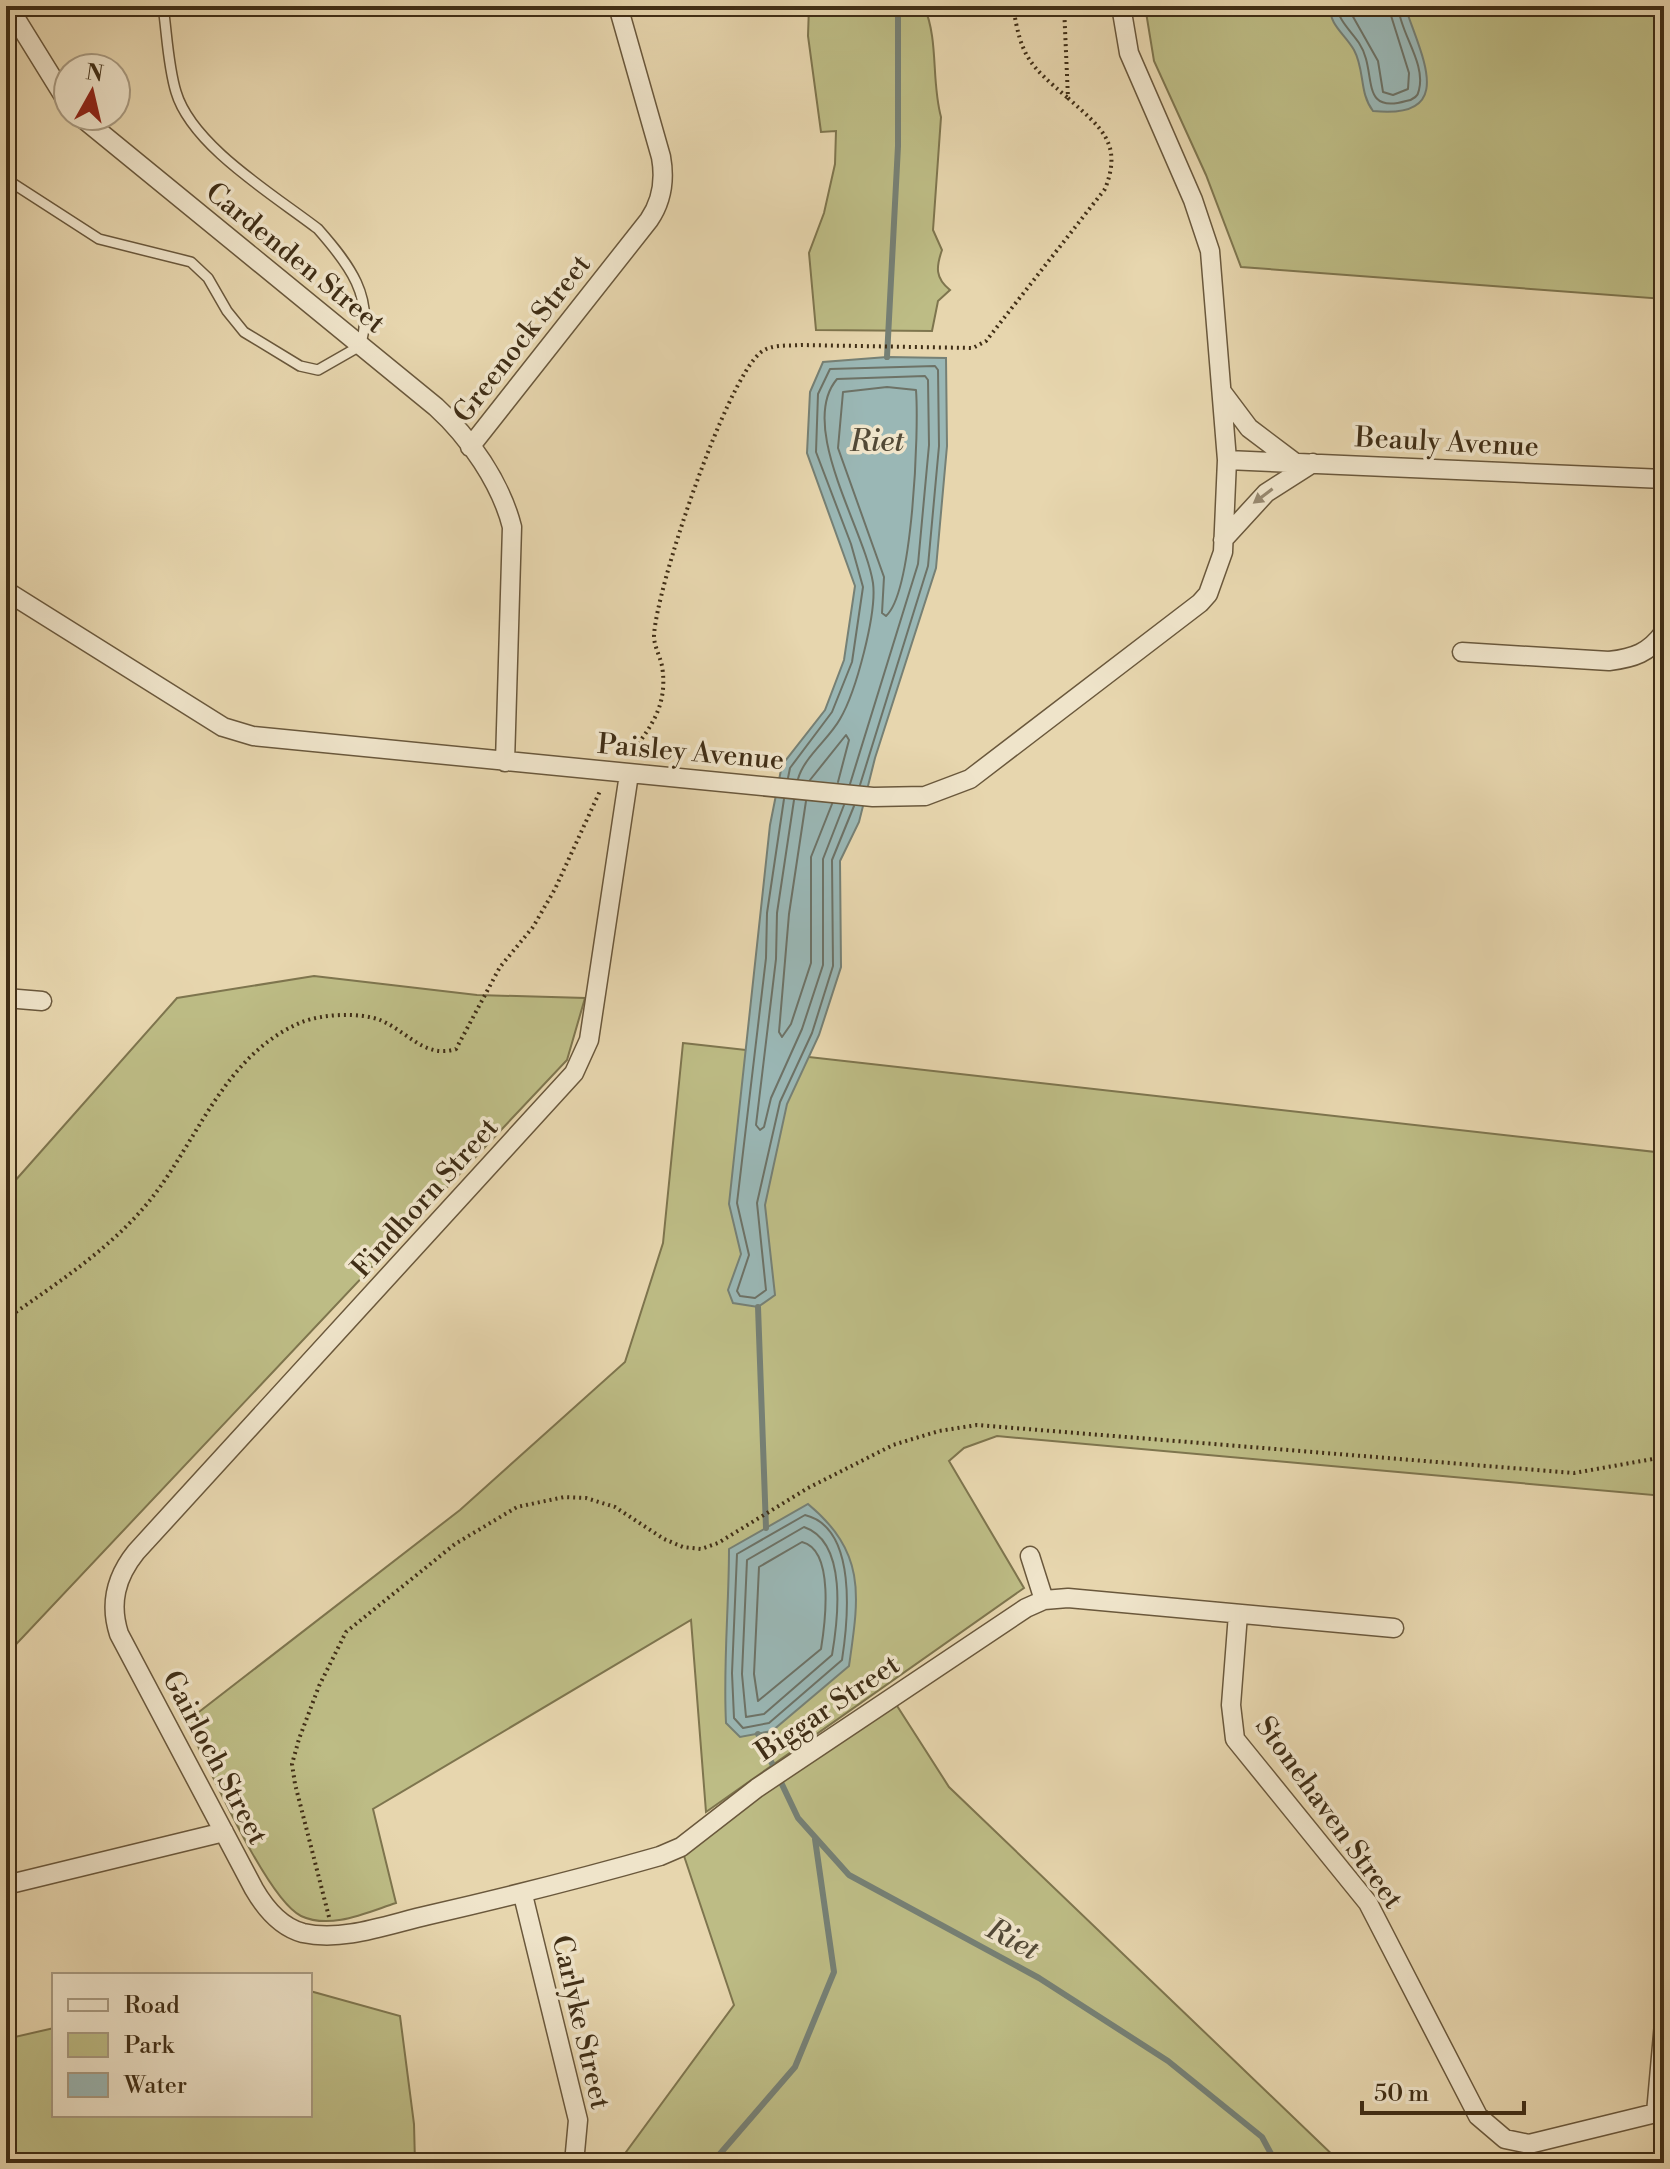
<svg xmlns="http://www.w3.org/2000/svg" width="1670" height="2169" font-family="'Libre Bodoni',serif">
	<style>
		.green { fill: #bdbc85; stroke: #7e754e; stroke-width: 2 }
		.water { fill: #9ab7b5; stroke: #768075; stroke-width: 2 }
		.lines { fill: none; stroke-linecap: round; stroke-linejoin: round }
		.shore { stroke: #6d7266; stroke-width: 2 }
		.stream { stroke: #768075; stroke-width: 6 }
		.service-casing { stroke: #6a583c; stroke-width: 12 }
		.minor-casing { stroke: #6a583c; stroke-width: 21 }
		.path { stroke: #402e16; stroke-width: 4; stroke-dasharray: 2 4; stroke-linecap: butt }
		.service { stroke: #efe4ca; stroke-width: 9 }
		.minor { stroke: #efe4ca; stroke-width: 18 }
		.oneway { fill: #988970 }
		.labels { text-anchor: middle; stroke-width: 7; stroke-linejoin: round; paint-order: stroke }
		.street-label { font-size: 28px; fill: #402e16; stroke: #efe4ca }
		.water-label { font-size: 30px; font-style: italic; fill: #524936; stroke: #efe4ca }
	</style>
	<rect width="100%" height="100%" fill="#e7d6ae"/>
	<filter id="stains"><feTurbulence type="fractalNoise" baseFrequency=".0025" numOctaves="4"/><feColorMatrix values="0 0 0 0 .2 0 0 0 0 .09 0 0 0 0 .02 0 0 0 .5 -.17"/></filter>
	<radialGradient id="worn" r=".72"><stop offset=".6" stop-color="#630" stop-opacity="0"/><stop offset="1" stop-color="#630" stop-opacity=".3"/></radialGradient>
	<path class="green" d="M809 6H924C939 41 931 80 941 117L933 230 942 250C936 267 935 278 950 290L938 301 932 331 816 330 809 253 824 213 835 164 836 131 821 132 808 36Z
		M1145 6H1664V299L1241 267 1206 175 1154 61Z
		M314 976 477 995 585 998 567 1060 6 1655V1191L177 998Z
		M683 1043 1664 1153V1496L997 1436 964 1448 949 1461 1024 1588 706 1812 691 1620 373 1809 396 1903C368 1912 331 1930 301 1916 266 1899 207 1762 186 1722L460 1510 625 1362 663 1243Z
		M892 1698 949 1787 1341 2163H618L734 2005 681 1847Z
		M310 1991 400 2016 414 2124 415 2163H6V2039L54 2028V2115H310Z"/>
	<path class="water" d="M1330 6H1405C1420 54 1459 120 1373 111 1359 93 1365 70 1354 50 1345 34 1329 25 1330 6Z
		M887 357 946 358 947 446 936 568 875 758 859 822 840 861 841 967 819 1035 787 1104 765 1205 775 1295 758 1307 733 1303 728 1290 741 1254 729 1204 770 825 782 765 825 710 844 660 855 586 807 453 810 392 823 362Z
		M808 1504C867 1553 859 1596 849 1666L772 1731 740 1737 726 1723C723 1664 729 1607 729 1549Z"/>
	<g class="lines">
		<path class="shore" d="M1337 6C1338 20 1351 31 1359 43 1378 71 1358 115 1406 101 1412 100 1418 97 1419 90 1426 63 1400 33 1398 6
			M1347 6 1378 61 1383 92 1393 95 1408 89 1409 73 1388 6
			M887 387 916 390C919 430 913 592 886 616L882 613 884 577 838 448 843 392Z
			M788 778 790 768 832 712 852 662 863 587 851 544 816 452 818 394 830 369 935 366 938 370 939 446 928 566 860 785
			M798 779C804 757 829 739 840 719 856 692 877 613 873 583 865 530 797 426 837 379L925 376 928 380 929 445 918 564 850 784
			M810 780 846 735 849 740 838 782
			M784 799 767 913 766 958 737 1203 749 1255 737 1291 740 1296 755 1298 766 1290 757 1203 780 1102 812 1033 833 966 832 860 854 806
			M794 800 777 913 776 959 756 1125 760 1130 764 1127 771 1098 802 1029 823 965V859L844 805
			M806 801 789 914 779 1032 782 1037 791 1024 811 963V857L832 804
			M805 1515C858 1528 848 1621 842 1660L769 1723 743 1728 734 1718 732 1673 737 1554Z
			M804 1527C848 1542 838 1620 832 1655L764 1714 746 1717 742 1674 747 1560Z
			M802 1542C835 1550 825 1624 821 1649L758 1701 754 1674 759 1567Z"/>
		<path class="stream" d="M887 357 898 146V6
			M758 1307 766 1528
			M758 1734 798 1818 849 1875 1039 1978 1168 2061 1262 2137 1276 2163
			M712 2163 795 2067 834 1972 815 1839"/>
		<g class="service-casing">
			<path id="service" d="M6 179 99 239 191 262 208 278 227 311 244 332 300 366 318 370 360 346C376 298 348 263 318 229 274 195 192 146 176 92 168 66 167 34 163 6"/>
		</g>
		<g class="minor-casing">
			<path id="minor" d="M8 6 68 103
				M80 116 436 407C469 437 501 483 512 527L505 762
				M1222 392 1249 428 1294 462
				M470 447 649 220C662 201 665 179 661 157L618 6
				M1227 460 1664 479
				M1223 540 1266 493 1313 463
				M6 591 223 727 253 736 873 797 925 796 970 779 1200 603 1208 594 1223 552 1227 460 1210 251 1193 200 1129 53 1121 6
				M1462 652 1609 661C1634 658 1649 653 1664 632
				M629 774 589 1040 574 1073 136 1552C116 1577 109 1603 119 1634L254 1889C265 1908 280 1927 303 1933 344 1942 389 1924 429 1915 507 1897 583 1878 660 1856L681 1847 757 1788 1026 1608 1044 1600 1068 1598 1394 1628
				M6 998 42 1001
				M1030 1556 1044 1600
				M1238 1614 1231 1705 1235 1739 1368 1903 1478 2116 1505 2139 1529 2144 1664 2111
				M6 1885 224 1832
				M523 1895 578 2120 574 2163
				M1656 2113 1664 2023"/>
		</g>
		<path class="path" d="M1013 6C1021 57 1029 65 1068 98
			M631 753C653 725 668 703 662 666 660 656 654 646 654 636 656 588 725 383 760 353 770 344 787 346 801 345L973 348 986 341 1105 189C1123 143 1101 128 1068 98L1064 6
			M6 1319C57 1283 111 1249 151 1199 199 1138 225 1054 302 1022 323 1014 359 1012 380 1020 407 1031 425 1059 456 1049L500 967 533 927 555 889 600 791
			M329 1917 295 1784 292 1764 299 1739 319 1686 346 1632 455 1544 517 1507 564 1497 586 1498 615 1507 664 1539 683 1547 701 1549 718 1543 808 1488 893 1445 939 1431 977 1425 1574 1473 1664 1457"/>
		<use href="#service" class="service"/>
		<use href="#minor" class="minor"/>
	</g>
	<defs><path id="oneway-solid" d="M-6-.8H1V-3.2L6.5 0L1 3.2V.8H-6Z" transform="scale(2)"/></defs>
	<use class="oneway" href="#oneway-solid" transform="translate(1263 496) rotate(143)"/>
	<g class="labels">
		<g class="street-label">
			<text transform="translate(296 257) rotate(39)" y="10">Cardenden Street</text>
			<text transform="translate(521 338) rotate(-52)" y="10">Greenock Street</text>
			<text transform="translate(1447 441) rotate(3)" y="10">Beauly Avenue</text>
			<text transform="translate(691 751) rotate(5)" y="10">Paisley Avenue</text>
			<text transform="translate(424 1197) rotate(-48)" y="10">Findhorn Street</text>
			<text transform="translate(827 1707) rotate(-34)" y="10">Biggar Street</text>
			<text transform="translate(216 1757) rotate(62)" y="10">Gairloch Street</text>
			<text transform="translate(1330 1812) rotate(54)" y="10">Stonehaven Street</text>
			<text transform="translate(582 2022) rotate(77)" y="10">Carlyke Street</text>
		</g>
		<g class="water-label">
			<text x="877" y="451">Riet</text>
			<text transform="translate(1013 1939) rotate(28)" y="10">Riet</text>
		</g>
	</g>
	<rect width="1670" height="2169" fill="none" stroke="#e7d6ae" stroke-width="32"/>
	<rect x="8" y="8" width="1654" height="2153" fill="none" stroke="#402e16" stroke-width="4"/>
	<rect x="16" y="16" width="1638" height="2137" fill="none" stroke="#402e16" stroke-width="2"/>
	<rect x="52" y="1973" width="260" height="144" fill="#efe4ca" stroke="#a99b82" stroke-width="2"/>
	<rect x="68" y="1999" width="40" height="12" fill="#efe4ca" stroke="#a99b82" stroke-width="2"/>
	<text x="124" y="2013" font-size="24" fill="#402e16">Road</text>
	<rect x="68" y="2033" width="40" height="24" fill="#bdbc85" stroke="#a99b82" stroke-width="2"/>
	<text x="124" y="2053" font-size="24" fill="#402e16">Park</text>
	<rect x="68" y="2073" width="40" height="24" fill="#9ab7b5" stroke="#a99b82" stroke-width="2"/>
	<text x="124" y="2093" font-size="24" fill="#402e16">Water</text>
	<g transform="translate(92 92) rotate(8)"><circle r="38" fill="#efe4ca" stroke="#a99b82" stroke-width="2"/>
	<path d="M0-6L14 30L0 20L-14 30Z" fill="#8f2418"/>
	<text y="-12" font-size="22" font-weight="bold" text-anchor="middle" fill="#402e16">N</text>
	</g>
	<path d="M1362 2101v12h162v-12" fill="none" stroke="#402e16" stroke-width="4"/>
	<text x="1374" y="2101" font-size="24" fill="#402e16" stroke="#efe4ca" stroke-width="6" paint-order="stroke">50 m</text>
	<rect width="100%" height="100%" filter="url(#stains)"/>
	<rect width="100%" height="100%" fill="url(#worn)"/>
</svg>
